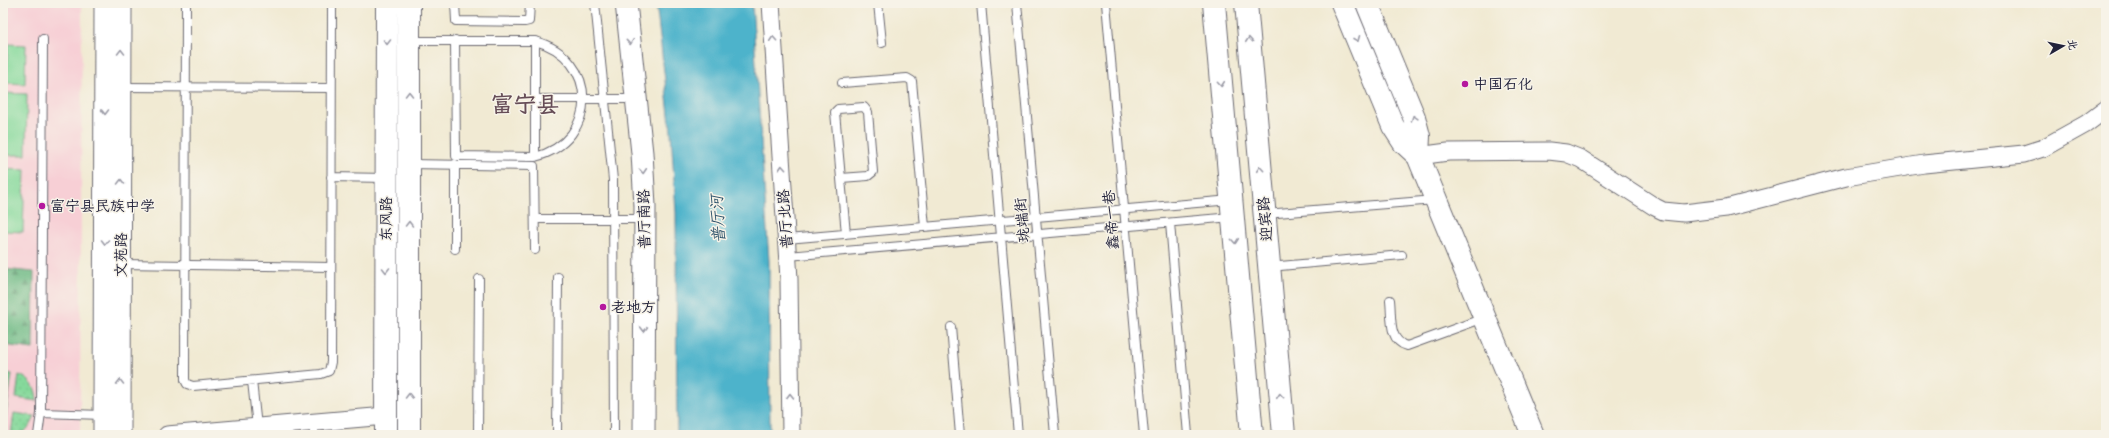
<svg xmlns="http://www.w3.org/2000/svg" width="2109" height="438" font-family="'Patrick Hand','LXGW WenKai TC',sans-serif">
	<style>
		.built { fill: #f7cfd5 }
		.grass { fill: url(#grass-dots); stroke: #547e6b }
		.forest { fill: url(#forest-firs); stroke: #476e5f }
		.pitch { fill: #86d99b; stroke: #547e6b }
		.water { fill: #4db3cb; stroke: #386a83 }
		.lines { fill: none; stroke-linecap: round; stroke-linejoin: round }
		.service-casing { stroke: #6a6870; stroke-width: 10 }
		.minor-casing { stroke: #6a6870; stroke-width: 19 }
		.tertiary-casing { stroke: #6a6870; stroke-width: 23 }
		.secondary-casing { stroke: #6a6870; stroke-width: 24 }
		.primary-casing { stroke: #6a6870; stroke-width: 24 }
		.service { stroke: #fff; stroke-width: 8 }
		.minor { stroke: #fff; stroke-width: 17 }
		.tertiary { stroke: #fff; stroke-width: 21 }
		.secondary { stroke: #fff; stroke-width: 22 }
		.primary { stroke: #fff; stroke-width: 22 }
		.oneway { stroke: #9c9ca7 }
		.poi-dot { fill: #b5179e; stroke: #f7f3e8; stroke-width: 1.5 }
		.labels { text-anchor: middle; stroke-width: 3; stroke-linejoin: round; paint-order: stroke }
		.poi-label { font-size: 15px; fill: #22223b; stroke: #f7f3e8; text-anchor: start }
		.street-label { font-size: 15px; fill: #22223b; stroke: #f7f3e8 }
		.water-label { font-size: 16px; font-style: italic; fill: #31556d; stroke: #f7f3e8 }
		.town-label { font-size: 23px; font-weight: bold; fill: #664d57; stroke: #f7f3e8 }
	</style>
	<defs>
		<pattern id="grass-dots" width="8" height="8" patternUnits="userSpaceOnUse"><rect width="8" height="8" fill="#86d99b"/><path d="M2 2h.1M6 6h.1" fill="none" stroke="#73ba86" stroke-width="1.8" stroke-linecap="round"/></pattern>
		<pattern id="forest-firs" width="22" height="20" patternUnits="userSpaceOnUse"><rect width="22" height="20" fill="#6cb983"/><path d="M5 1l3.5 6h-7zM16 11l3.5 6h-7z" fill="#58966c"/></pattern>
	</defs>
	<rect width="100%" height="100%" fill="#f7f3e8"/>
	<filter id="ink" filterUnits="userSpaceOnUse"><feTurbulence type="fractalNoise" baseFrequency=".025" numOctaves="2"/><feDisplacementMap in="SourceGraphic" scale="8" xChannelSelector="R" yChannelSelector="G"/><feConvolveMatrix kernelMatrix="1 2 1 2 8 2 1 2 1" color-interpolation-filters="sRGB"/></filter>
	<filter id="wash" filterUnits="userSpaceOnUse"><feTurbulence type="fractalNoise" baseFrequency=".012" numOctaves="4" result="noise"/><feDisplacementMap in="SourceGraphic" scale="16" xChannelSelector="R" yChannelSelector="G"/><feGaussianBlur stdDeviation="0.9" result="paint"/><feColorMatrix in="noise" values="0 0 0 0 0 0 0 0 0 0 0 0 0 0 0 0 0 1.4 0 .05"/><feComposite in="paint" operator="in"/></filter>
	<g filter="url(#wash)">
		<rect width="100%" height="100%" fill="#f1ead3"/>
		<path class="built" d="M3 3H82L80 435H3Z"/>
		<path class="grass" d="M19 375C31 379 37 389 37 401L16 398Z
			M14 413 35 416C31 428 23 435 11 435Z"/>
		<path class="forest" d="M3 269 34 272 33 349 3 345Z"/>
		<path class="pitch" d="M8 44 26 45 25 84 6 83Z
			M3 93 27 94 26 155H3Z
			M3 169 25 170 23 232 3 231Z
			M3 372 12 374 3 435Z"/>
		<path class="water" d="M656 3H752L769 261 770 435H677L676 213 671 132Z"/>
	</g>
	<g filter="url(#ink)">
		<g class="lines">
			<g class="service-casing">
				<path id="service" d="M186 3 185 380 187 384 193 386 321 374 329 371 331 362 332 3
					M455 3 456 21 525 22 529 21 530 3
					M595 3 613 180 614 435
					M878 3 882 43
					M981 3 1018 435
					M1017 3 1055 435
					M1106 3 1144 435
					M410 41H535V157L456 156 455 40
					M842 83 907 78 912 81 925 227
					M120 87 331 88
					M535 99H635
					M535 157C600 140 599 58 535 41
					M410 164 534 166 535 250
					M331 177 386 178
					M841 178 868 176 873 172 868 112 864 107 838 109 835 112 846 234
					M1265 214 1435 200
					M535 219H644
					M1170 223 1188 435
					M787 239 1231 200
					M455 249V164
					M788 256 1232 217
					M120 264 331 267
					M1269 267 1402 255
					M1390 300C1392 317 1388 341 1407 346L1484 318
					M951 327 960 435
					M252 381 257 427
					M41 413 43 39
					M38 435 41 413 103 415
					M314 435V422
					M478 435 479 279
					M557 435 558 277"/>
			</g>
			<g class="minor-casing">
				<path id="minor" d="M771 3 789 279 791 435
					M1418 156 1448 152 1549 151 1566 153 1581 159 1655 207 1663 211 1684 213 1726 208 1846 177 1924 164 2024 154 2043 148 2086 124 2106 109
					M167 435 386 416"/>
			</g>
			<g class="tertiary-casing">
				<path id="tertiary" d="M626 3 642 153 645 206 644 435
					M104 435 105 3
					M120 435 121 3"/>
			</g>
			<g class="secondary-casing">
				<path id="secondary" d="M1342 3 1393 126 1404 143 1418 156 1533 435
					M1367 3 1414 117 1419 136 1418 156
					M386 435 387 3
					M409 435V3"/>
			</g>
			<g class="primary-casing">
				<path id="primary" d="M1214 3 1252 435
					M1246 3 1284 435"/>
			</g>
			<use href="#service" class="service"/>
			<use href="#minor" class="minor"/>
			<use href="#tertiary" class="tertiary"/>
			<use href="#secondary" class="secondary"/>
			<use href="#primary" class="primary"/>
		</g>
		<defs><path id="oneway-chevron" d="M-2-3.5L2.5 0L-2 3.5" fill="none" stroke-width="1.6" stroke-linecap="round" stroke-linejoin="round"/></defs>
		<g class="oneway">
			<use href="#oneway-chevron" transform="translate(773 39) rotate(-94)"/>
			<use href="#oneway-chevron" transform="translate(1357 39) rotate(68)"/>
			<use href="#oneway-chevron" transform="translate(1249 40) rotate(-95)"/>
			<use href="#oneway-chevron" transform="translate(387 42) rotate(90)"/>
			<use href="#oneway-chevron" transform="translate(630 42) rotate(84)"/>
			<use href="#oneway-chevron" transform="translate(121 52) rotate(-90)"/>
			<use href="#oneway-chevron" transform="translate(1221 84) rotate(85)"/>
			<use href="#oneway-chevron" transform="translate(409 94) rotate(-90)"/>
			<use href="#oneway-chevron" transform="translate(105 112) rotate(90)"/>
			<use href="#oneway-chevron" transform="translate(1414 118) rotate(-108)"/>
			<use href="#oneway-chevron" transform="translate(782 168) rotate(-94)"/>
			<use href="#oneway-chevron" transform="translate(1260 169) rotate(-95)"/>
			<use href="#oneway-chevron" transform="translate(643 171) rotate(86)"/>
			<use href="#oneway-chevron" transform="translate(121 182) rotate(-90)"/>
			<use href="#oneway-chevron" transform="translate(409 224) rotate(-90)"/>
			<use href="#oneway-chevron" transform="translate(1235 241) rotate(85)"/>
			<use href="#oneway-chevron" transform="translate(105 242) rotate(90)"/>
			<use href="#oneway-chevron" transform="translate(386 270) rotate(90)"/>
			<use href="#oneway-chevron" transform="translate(644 329) rotate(90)"/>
			<use href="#oneway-chevron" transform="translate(120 382) rotate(-90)"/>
			<use href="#oneway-chevron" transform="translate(409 396) rotate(-90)"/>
			<use href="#oneway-chevron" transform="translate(790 396) rotate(-91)"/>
			<use href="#oneway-chevron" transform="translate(1280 396) rotate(-95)"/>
		</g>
	</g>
	<g class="poi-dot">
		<circle cx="1465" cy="84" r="4"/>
		<circle cx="42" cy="206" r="4"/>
		<circle cx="603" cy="307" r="4"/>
	</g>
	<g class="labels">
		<g class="poi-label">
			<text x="1473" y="89">中国石化</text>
			<text x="50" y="211">富宁县民族中学</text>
			<text x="611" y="312">老地方</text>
		</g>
		<g class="street-label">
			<text transform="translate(386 219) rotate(-90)" y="5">东风路</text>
			<text transform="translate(644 219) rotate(-91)" y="5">普厅南路</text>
			<text transform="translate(785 219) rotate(-94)" y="5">普厅北路</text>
			<text transform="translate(1265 219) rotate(-95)" y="5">迎宾路</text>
			<text transform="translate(1022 220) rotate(-95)" y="5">珑端街</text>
			<text transform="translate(1111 220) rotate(-95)" y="5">鑫帝一巷</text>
			<text transform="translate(121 255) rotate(-90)" y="5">文苑路</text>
		</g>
		<g class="water-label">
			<text transform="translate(717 219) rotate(-93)" y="6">普厅河</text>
		</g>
		<g class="town-label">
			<text x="525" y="112">富宁县</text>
		</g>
	</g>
	<rect width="2109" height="438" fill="none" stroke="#f7f3e8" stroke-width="16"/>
	<g transform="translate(2063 46) rotate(81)" stroke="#f7f3e8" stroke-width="3" paint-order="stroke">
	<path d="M0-3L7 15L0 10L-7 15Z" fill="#22223b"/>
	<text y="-6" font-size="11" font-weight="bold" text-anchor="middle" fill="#22223b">北</text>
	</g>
</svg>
